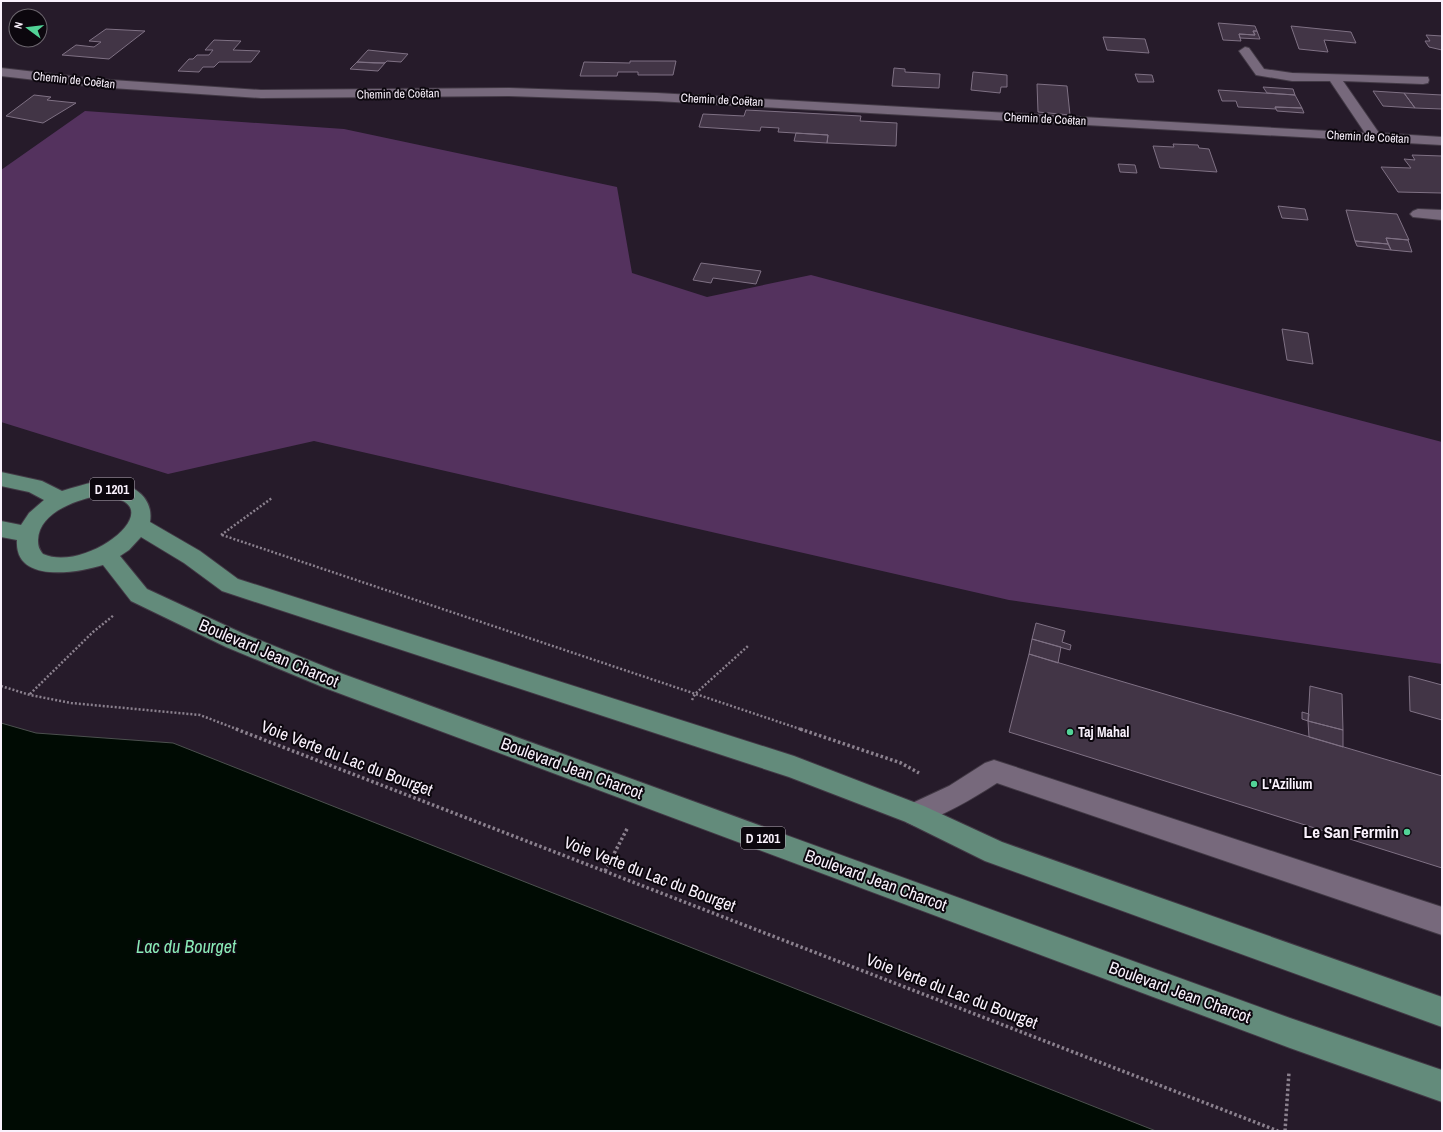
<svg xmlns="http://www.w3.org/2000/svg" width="1443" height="1132" font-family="'Archivo Narrow',sans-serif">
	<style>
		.green { fill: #54325e }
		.water { fill: #000b03; stroke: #4b504e }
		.building { fill: #423546; stroke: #7f7184 }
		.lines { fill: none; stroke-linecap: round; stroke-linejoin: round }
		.minor-casing { stroke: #423945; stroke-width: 2 }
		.major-casing { stroke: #423945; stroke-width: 2 }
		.path-far1 { stroke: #8b818e; stroke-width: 2.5; stroke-dasharray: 2 2; stroke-linecap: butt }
		.path { stroke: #8b818e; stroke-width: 3.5; stroke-dasharray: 2.5 2.5; stroke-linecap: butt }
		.minor { fill: #77697c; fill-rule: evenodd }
		.major { fill: #638b7b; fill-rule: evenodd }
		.poi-dot { fill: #52d397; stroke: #0c070e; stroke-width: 1.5 }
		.labels { text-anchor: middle; stroke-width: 4; stroke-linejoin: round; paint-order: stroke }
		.far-street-label { font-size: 12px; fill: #f9f1fc; stroke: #0c070e }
		.shield { fill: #0c070e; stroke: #b2abb5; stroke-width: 1 }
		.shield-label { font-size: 13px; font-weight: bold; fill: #f9f1fc }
		.poi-label { font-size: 14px; font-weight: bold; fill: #f9f1fc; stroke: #0c070e; text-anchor: start }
		.near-street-label { font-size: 17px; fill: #f9f1fc; stroke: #0c070e }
		.near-poi-label { font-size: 17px; font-weight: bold; fill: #f9f1fc; stroke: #0c070e; text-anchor: end }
		.near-water-label { font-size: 18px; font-style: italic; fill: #8aeab7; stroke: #0c070e }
	</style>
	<rect width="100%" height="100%" fill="#261b2a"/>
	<path class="green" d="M85 111 344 129 617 187 632 273 707 297 811 275 1442 442V664L1009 600 314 441 168 474 1 422V170Z"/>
	<path class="water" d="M1 723 36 733 173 743 1156 1131H1Z"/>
	<path class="building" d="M1218 23 1255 26 1257 31H1253L1255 35 1239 34 1241 41 1223 40Z
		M1291 26 1351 32 1356 43 1324 40 1328 52 1299 49Z
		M106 29 145 31 109 59 62 55 76 45 94 47 101 42 89 41Z
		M1253 31H1257L1260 39 1240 38 1239 34 1255 35Z
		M1426 35 1442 36V50L1429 47 1425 41H1430Z
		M1103 37 1145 39 1149 53 1107 50Z
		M214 40 241 41 233 50 260 51 251 62H219L214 67H203L199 72 178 71 189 59H193L197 55H209L213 50H205Z
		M368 50 387 52 408 54 401 62 387 61 385 63 357 62Z
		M630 61H676L673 75H638V72H618L617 76H580L584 62 630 63Z
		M357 62 374 63H385L378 71 350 69Z
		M894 68 905 69V72L940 74 939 88 892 86Z
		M973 72 1007 75V87H1001L1000 93 971 90Z
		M1135 74 1152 75 1154 82H1138Z
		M1037 84 1067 86 1070 115 1038 112Z
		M1263 87 1293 89 1295 95 1267 93Z
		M1218 90 1295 95 1302 108 1275 107 1276 109 1238 107 1236 101H1222Z
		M1373 91 1404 93 1415 108 1383 106Z
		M1404 93 1442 95V109L1415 108Z
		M34 95 51 97 47 100 76 103 43 123 6 116Z
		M1275 107 1302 108 1304 113 1277 111Z
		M746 110 861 116 860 121 897 123 896 146 827 143 828 135 778 132 779 128 761 127 760 131 699 127 703 114 744 116Z
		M796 133 828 135 827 143 794 141Z
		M1173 144 1198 145 1199 148 1209 149 1217 172 1160 168 1153 146 1174 147Z
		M1412 155 1442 156V193L1398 192 1381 167 1411 168 1404 159 1415 160Z
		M1118 164 1135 165 1137 173 1120 172Z
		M1278 206 1305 209 1308 220 1282 218Z
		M1346 210 1397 214 1409 240 1386 238 1388 244 1355 241Z
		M1386 238 1408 240 1412 252 1391 250Z
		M1355 241 1388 244 1391 250 1357 246Z
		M701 263 761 271 756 284 713 278 711 283 693 280Z
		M1282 329 1308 333 1313 364 1287 360Z
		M1036 623 1065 631 1062 642 1071 645 1070 650 1032 639Z
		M1032 639 1061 647 1058 663 1029 654Z
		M1029 654 1442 776V868L1009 732Z
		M1409 676 1442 685V720L1410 711Z
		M1310 686 1342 694 1343 730 1308 721Z
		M1302 712 1309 714 1308 721 1302 719Z
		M1308 721 1343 730V747L1309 737Z"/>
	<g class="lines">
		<g class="minor-casing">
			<path id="minor" d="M1245 47 1249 48 1264 69 1292 73 1428 77 1429 80 1428 83 1423 84 1343 81 1379 133 1442 137V145L657 101 509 96 261 98 97 87 1 76V68L97 79 261 90 509 88 657 93 1365 133 1330 81H1292L1256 75 1239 51Z
				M1418 209 1442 210V220L1413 217 1410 214 1413 211Z
				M994 760 1442 907V935L997 783C971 800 944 815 915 826L906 822 902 814 906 806 949 786 985 763Z"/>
		</g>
		<g class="major-casing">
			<path id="major" d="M1 472 42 481 62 491C72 488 84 484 95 482 121 478 155 491 150 522L200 551 238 579 794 756 924 806 1002 842 1442 997V1027L985 861 906 822 789 777 222 591 184 563 141 537 129 550 120 556 147 589 242 633 343 674 1290 1018 1442 1070V1102L1290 1048 325 688 226 647 131 601 103 565C77 573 14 584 17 540L1 537V521L21 525 29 513 44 500 29 492 1 486ZM96 496C104 497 113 496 121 500 159 516 83 572 43 554 39 549 38 546 38 540 39 513 74 501 96 496Z"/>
		</g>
		<path class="path-far1" d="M221 535 272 498
			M222 535 803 730
			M1 686 30 695 71 703 200 715 239 730
			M30 694 93 632 114 615
			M692 700 695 694 748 646"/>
		<path class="path" d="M236 729 1278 1131
			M800 729 901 763 919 773
			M605 871 628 827
			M1285 1131 1289 1072"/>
		<use href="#minor" class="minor"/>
		<use href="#major" class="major"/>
	</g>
	<g class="poi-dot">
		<circle cx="1070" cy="732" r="4"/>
		<circle cx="1254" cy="784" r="4"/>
		<circle cx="1407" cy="832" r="4"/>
	</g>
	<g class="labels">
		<g class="far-street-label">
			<text transform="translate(74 80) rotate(6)" y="4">Chemin de Coëtan</text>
			<text transform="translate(398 94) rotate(-1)" y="4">Chemin de Coëtan</text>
			<text transform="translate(722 100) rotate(3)" y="4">Chemin de Coëtan</text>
			<text transform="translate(1045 119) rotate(3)" y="4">Chemin de Coëtan</text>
			<text transform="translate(1368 137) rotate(3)" y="4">Chemin de Coëtan</text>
		</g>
		<g class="shield">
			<rect x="90" y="478" width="44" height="22" rx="3"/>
			<rect x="741" y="827" width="44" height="22" rx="3"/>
		</g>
		<g class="shield-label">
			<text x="112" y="494">D 1201</text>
			<text x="763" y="843">D 1201</text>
		</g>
		<g class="poi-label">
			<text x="1078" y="737">Taj Mahal</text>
			<text x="1262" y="789">L'Azilium</text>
		</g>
		<g class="near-street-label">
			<text transform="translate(269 653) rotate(23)" y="6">Boulevard Jean Charcot</text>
			<text transform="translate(347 758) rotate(21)" y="6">Voie Verte du Lac du Bourget</text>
			<text transform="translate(572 768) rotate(20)" y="6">Boulevard Jean Charcot</text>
			<text transform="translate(650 874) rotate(21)" y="6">Voie Verte du Lac du Bourget</text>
			<text transform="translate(876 880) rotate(20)" y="6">Boulevard Jean Charcot</text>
			<text transform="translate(952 991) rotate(21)" y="6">Voie Verte du Lac du Bourget</text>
			<text transform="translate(1180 992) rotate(20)" y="6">Boulevard Jean Charcot</text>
		</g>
		<g class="near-poi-label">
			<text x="1399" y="838">Le San Fermin</text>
		</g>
		<g class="near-water-label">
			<text x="186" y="953">Lac du Bourget</text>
		</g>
	</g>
	<rect width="1443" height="1132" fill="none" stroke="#f9f1fc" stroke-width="4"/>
	<g transform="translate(28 28) rotate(285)"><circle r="19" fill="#0c070e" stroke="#6b656d"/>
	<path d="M0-3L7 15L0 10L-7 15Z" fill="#52d397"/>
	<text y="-6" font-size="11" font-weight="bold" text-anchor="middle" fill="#f9f1fc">N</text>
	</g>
</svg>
